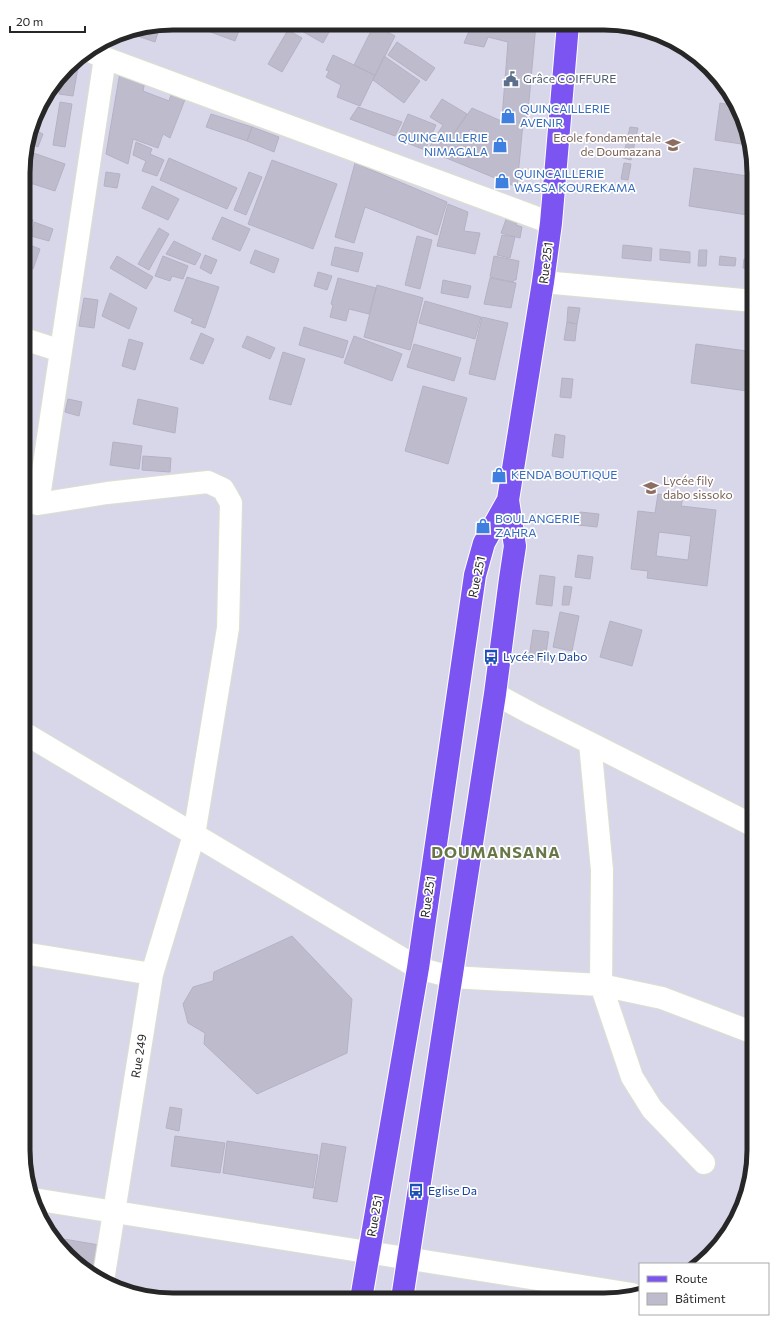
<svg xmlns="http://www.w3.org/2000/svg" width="777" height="1323" font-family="Commissioner,sans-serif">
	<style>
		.building { fill: #bebccc; stroke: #b4b1c5; fill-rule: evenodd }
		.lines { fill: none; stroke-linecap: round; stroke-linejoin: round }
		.minor-casing { stroke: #dbe1cd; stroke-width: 24 }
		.major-casing { stroke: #fff; stroke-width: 24 }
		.minor { stroke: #fff; stroke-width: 22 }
		.major { stroke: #7c54f2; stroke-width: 22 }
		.labels { text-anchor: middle; stroke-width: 3.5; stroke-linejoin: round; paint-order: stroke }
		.service-label { font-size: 12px; fill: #4e5e75; stroke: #fff; text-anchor: start }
		.shop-label { font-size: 12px; fill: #366cbe; stroke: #fff; text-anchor: start }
		.education-label { font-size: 12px; fill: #785e54; stroke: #fff; text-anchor: end }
		.street-label { font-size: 12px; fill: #272727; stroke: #fff }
		.transit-label { font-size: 12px; fill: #164399; stroke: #fff; text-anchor: start }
		.district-label { font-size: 16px; font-weight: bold; letter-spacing: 1px; fill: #687747; stroke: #fff }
		.rim { fill: none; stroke: #272727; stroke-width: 5 }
	</style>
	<rect width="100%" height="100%" fill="#d8d7ea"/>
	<path class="building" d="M211 23H242L235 41 208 31Z
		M295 23H334L323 43 293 26Z
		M379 24H399L395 32Z
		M472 24H536L527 123 502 118 508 42 488 37 484 47 464 43Z
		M374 25 395 36 375 76 354 65Z
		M160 26 155 42 126 32Z
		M288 30 302 38 282 72 268 64Z
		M397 42 435 68 426 81 388 55Z
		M333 55 375 75 360 106 337 97 341 85 326 77 329 71 326 70Z
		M384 56 420 81 404 103 373 80Z
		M74 61 79 62 73 96 59 94 61 82H58Z
		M120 72 145 81 143 91 169 101 172 92 186 97 170 138 163 134 158 148 133 139 128 164 106 154Z
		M442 99 467 114 440 153 430 146 443 125 430 117Z
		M60 102 72 104 65 147 53 145Z
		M720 103 737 106 743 116 748 145 715 140Z
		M358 107 402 122 395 136 350 119Z
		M472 108 499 120 523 123 517 187 439 155ZM470 129 489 136 488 141 468 134Z
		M211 114 252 127 247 141 206 127Z
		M408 114 436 125 425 150 397 139Z
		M252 127 279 137 274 152 247 141Z
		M630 127 638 128 631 160 623 158Z
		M32 129 43 134 38 147 28 143Z
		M136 142 152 149 150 154 164 160 157 176 142 171 146 161 133 155Z
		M25 150 65 164 55 191 24 181 28 168 24 167Z
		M169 158 237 188 227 209 160 180Z
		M272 160 337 184 313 249 248 224Z
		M355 163 447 202 437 235 365 207 354 243 335 237Z
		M624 163 631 164 628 180 621 179Z
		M694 168 754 177V216L689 206Z
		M106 172 120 174 117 188 104 186Z
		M249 172 262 177 246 215 234 210Z
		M152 186 179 199 168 220 142 208Z
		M448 204 468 212 464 231 480 233 475 254 437 246Z
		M508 214 518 216 516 225 522 227 520 238 501 233Z
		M24 217 33 220 28 233 24 232Z
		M222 217 250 229 240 251 212 239Z
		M34 222 53 229 49 241 31 236Z
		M159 228 169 234 149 270 138 264Z
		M502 235 515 237 510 258 497 255Z
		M417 236 432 240 420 289 405 285Z
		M174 241 201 254 195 265 166 254Z
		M24 243 40 249 33 269 24 266Z
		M623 245 652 248 651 261 622 258Z
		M335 247 363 253 358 272 331 265Z
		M660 249 690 252V263L660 260Z
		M255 250 279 259 274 273 250 263Z
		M699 250H707L706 266H698Z
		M205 255 217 260 211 274 200 268Z
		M117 256 153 277 146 289 110 268Z
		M163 256 188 266 183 279 172 276 170 281 155 276Z
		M494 256 519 261 516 280H514L513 282 490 277Z
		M720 256 736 258 735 266 719 265Z
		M744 259 754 260V269L743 268Z
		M318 272 332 276 327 290 314 286Z
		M187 277 219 287 205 328 191 323 193 319 174 311Z
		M338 278 376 288 369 314 349 309 346 321 330 317 333 305 331 304Z
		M490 278 516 283 511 308 484 304Z
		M443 280 471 286 468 298 441 293Z
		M377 285 423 298 410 350 364 337Z
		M110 293 137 308 129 329 102 316Z
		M84 298 98 300 94 328 79 326Z
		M425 301 481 317 475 339 419 323Z
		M568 307 580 308 577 324 567 322Z
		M482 317 508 323 495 380 469 374Z
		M567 322 577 324 575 341 564 340Z
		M304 327 348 341 343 358 299 345Z
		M201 333 214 339 203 364 190 359Z
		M247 336 275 348 270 359 242 347Z
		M354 336 402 354 392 381 344 363Z
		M129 339 143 343 135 370 122 366Z
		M414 344 461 358 454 381 407 367Z
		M696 344 754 352V392L691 383Z
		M283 352 305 359 291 405 269 399Z
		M562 378 573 379 571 398 560 397Z
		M423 386 467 398 448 464 405 451Z
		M68 399 82 402 79 416 65 412Z
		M138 399 178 408 175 433 133 424Z
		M555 434 565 436 563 458 552 456Z
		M113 442 142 446 139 469 110 465Z
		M143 456 171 458 170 472 142 470Z
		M658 494 683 498 681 506 716 510 707 586 647 578 648 571 631 569 638 511 655 513ZM659 532 691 536 688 560 656 556Z
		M580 512 599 514 597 527 578 525Z
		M578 555 593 557 590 579 575 577Z
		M540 575 555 577 552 606 536 604Z
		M564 586 572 587 569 605H562Z
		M560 612 579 616 572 651 553 647Z
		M610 621 642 630 632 666 600 657Z
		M533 630 549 632 545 660 529 658Z
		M754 662V692H750Z
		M292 936 352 999 347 1053 257 1094 204 1044 205 1033 188 1023 183 1004 193 987 213 981 214 972Z
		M170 1107 182 1109 179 1131 166 1128Z
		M175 1136 225 1143 220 1173 171 1166Z
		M227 1141 318 1155 313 1188 223 1173Z
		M322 1143 346 1147 337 1202 313 1198Z
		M52 1237 105 1246 99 1279 82 1269Z"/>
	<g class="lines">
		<g class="minor-casing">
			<path id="minor" d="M90 51 105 58 551 223
				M543 282 754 301
				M24 339 61 351
				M24 501 38 504 107 493 208 482 223 489 231 503 228 628 194 835 152 974 103 1281
				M38 504 105 58
				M495 694 532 714 590 743 602 870 601 985 632 1077 652 1109 704 1163
				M24 733 418 968 451 977 601 985 662 998 754 1033
				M590 743 754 826
				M23 953 152 974
				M33 1199 632 1294"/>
		</g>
		<g class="major-casing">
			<path id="major" d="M361 1299 418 968 475 575 484 543 508 500
				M402 1299 495 694 510 579 515 546 508 500 543 282 551 223 568 24"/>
		</g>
		<use href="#minor" class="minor"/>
		<use href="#major" class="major"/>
	</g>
	<defs>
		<g id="civic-bare" transform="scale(1.2)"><path d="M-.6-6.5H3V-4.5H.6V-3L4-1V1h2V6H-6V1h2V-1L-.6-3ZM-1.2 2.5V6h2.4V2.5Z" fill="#5c6f8a" stroke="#fff" stroke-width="2.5" paint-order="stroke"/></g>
		<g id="shop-bare" transform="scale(1.2)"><path d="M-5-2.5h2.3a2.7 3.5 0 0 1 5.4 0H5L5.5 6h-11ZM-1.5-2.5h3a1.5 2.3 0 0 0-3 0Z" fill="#3f7fe0" stroke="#fff" stroke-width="2.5" paint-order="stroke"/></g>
		<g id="school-bare" transform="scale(1.2)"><path d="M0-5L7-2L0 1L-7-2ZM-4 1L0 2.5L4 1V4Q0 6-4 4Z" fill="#8d6e63" stroke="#fff" stroke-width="2.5" paint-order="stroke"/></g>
		<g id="bus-bare" transform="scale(1.2)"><path d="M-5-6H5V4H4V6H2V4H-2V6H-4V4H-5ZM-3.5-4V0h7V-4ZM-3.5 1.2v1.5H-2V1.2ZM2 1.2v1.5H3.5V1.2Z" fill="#1a4fb4" stroke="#fff" stroke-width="2.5" paint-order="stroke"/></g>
	</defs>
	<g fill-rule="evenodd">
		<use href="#civic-bare" x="511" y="79"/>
		<use href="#shop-bare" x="508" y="116"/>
		<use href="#shop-bare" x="500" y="145"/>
		<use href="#school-bare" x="673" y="145"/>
		<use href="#shop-bare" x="502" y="181"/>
		<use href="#shop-bare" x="499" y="475"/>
		<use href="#school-bare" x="651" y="488"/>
		<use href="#shop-bare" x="483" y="526"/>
		<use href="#bus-bare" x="491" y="657"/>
		<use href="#bus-bare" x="416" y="1191"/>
	</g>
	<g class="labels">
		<g class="service-label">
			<text x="523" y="83">Grâce COIFFURE</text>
		</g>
		<g class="shop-label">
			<text x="520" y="113">QUINCAILLERIE<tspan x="520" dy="14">AVENIR</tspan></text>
			<text x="488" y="142" text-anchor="end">QUINCAILLERIE<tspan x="488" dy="14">NIMAGALA</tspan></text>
			<text x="514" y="178">QUINCAILLERIE<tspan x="514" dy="14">WASSA KOUREKAMA</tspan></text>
			<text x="511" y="479">KENDA BOUTIQUE</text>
			<text x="495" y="523">BOULANGERIE<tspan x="495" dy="14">ZAHRA</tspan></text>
		</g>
		<g class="education-label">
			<text x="661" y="142">Ecole fondamentale<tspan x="661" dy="14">de Doumazana</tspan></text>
			<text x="663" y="485" text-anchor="start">Lycée fily<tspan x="663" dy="14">dabo sissoko</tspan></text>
		</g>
		<g class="street-label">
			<text transform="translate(546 263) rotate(-83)" y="4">Rue 251</text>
			<text transform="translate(477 577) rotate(-78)" y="4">Rue 251</text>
			<text transform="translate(428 897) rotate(-82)" y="4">Rue 251</text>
			<text transform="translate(139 1056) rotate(-81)" y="4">Rue 249</text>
			<text transform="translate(375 1216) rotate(-80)" y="4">Rue 251</text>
		</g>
		<g class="transit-label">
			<text x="503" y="661">Lycée Fily Dabo</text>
			<text x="428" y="1195">Eglise Da</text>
		</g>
		<g class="district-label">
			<text x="496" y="858">DOUMANSANA</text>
		</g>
	</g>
	<path d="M0 0H777V1323H0ZM173 30H604A143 143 0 0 1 747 173V1150A143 143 0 0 1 604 1293H173A143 143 0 0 1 30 1150V173A143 143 0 0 1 173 30Z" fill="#fff" fill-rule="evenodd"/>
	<path class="rim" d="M173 30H604A143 143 0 0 1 747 173V1150A143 143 0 0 1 604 1293H173A143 143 0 0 1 30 1150V173A143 143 0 0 1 173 30Z"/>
	<rect x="639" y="1263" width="130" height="52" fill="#ffffff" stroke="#a9a9a9"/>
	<rect x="647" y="1276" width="20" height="6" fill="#7c54f2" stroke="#a9a9a9"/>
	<text x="675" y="1283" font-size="12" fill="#272727">Route</text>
	<rect x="647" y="1293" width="20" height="12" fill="#bebccc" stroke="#a9a9a9"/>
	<text x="675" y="1303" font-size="12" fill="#272727">Bâtiment</text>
	<path d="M10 26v6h75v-6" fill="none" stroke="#272727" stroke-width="2"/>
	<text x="16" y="26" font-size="12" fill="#272727" stroke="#ffffff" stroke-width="3" paint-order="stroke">20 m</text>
</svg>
